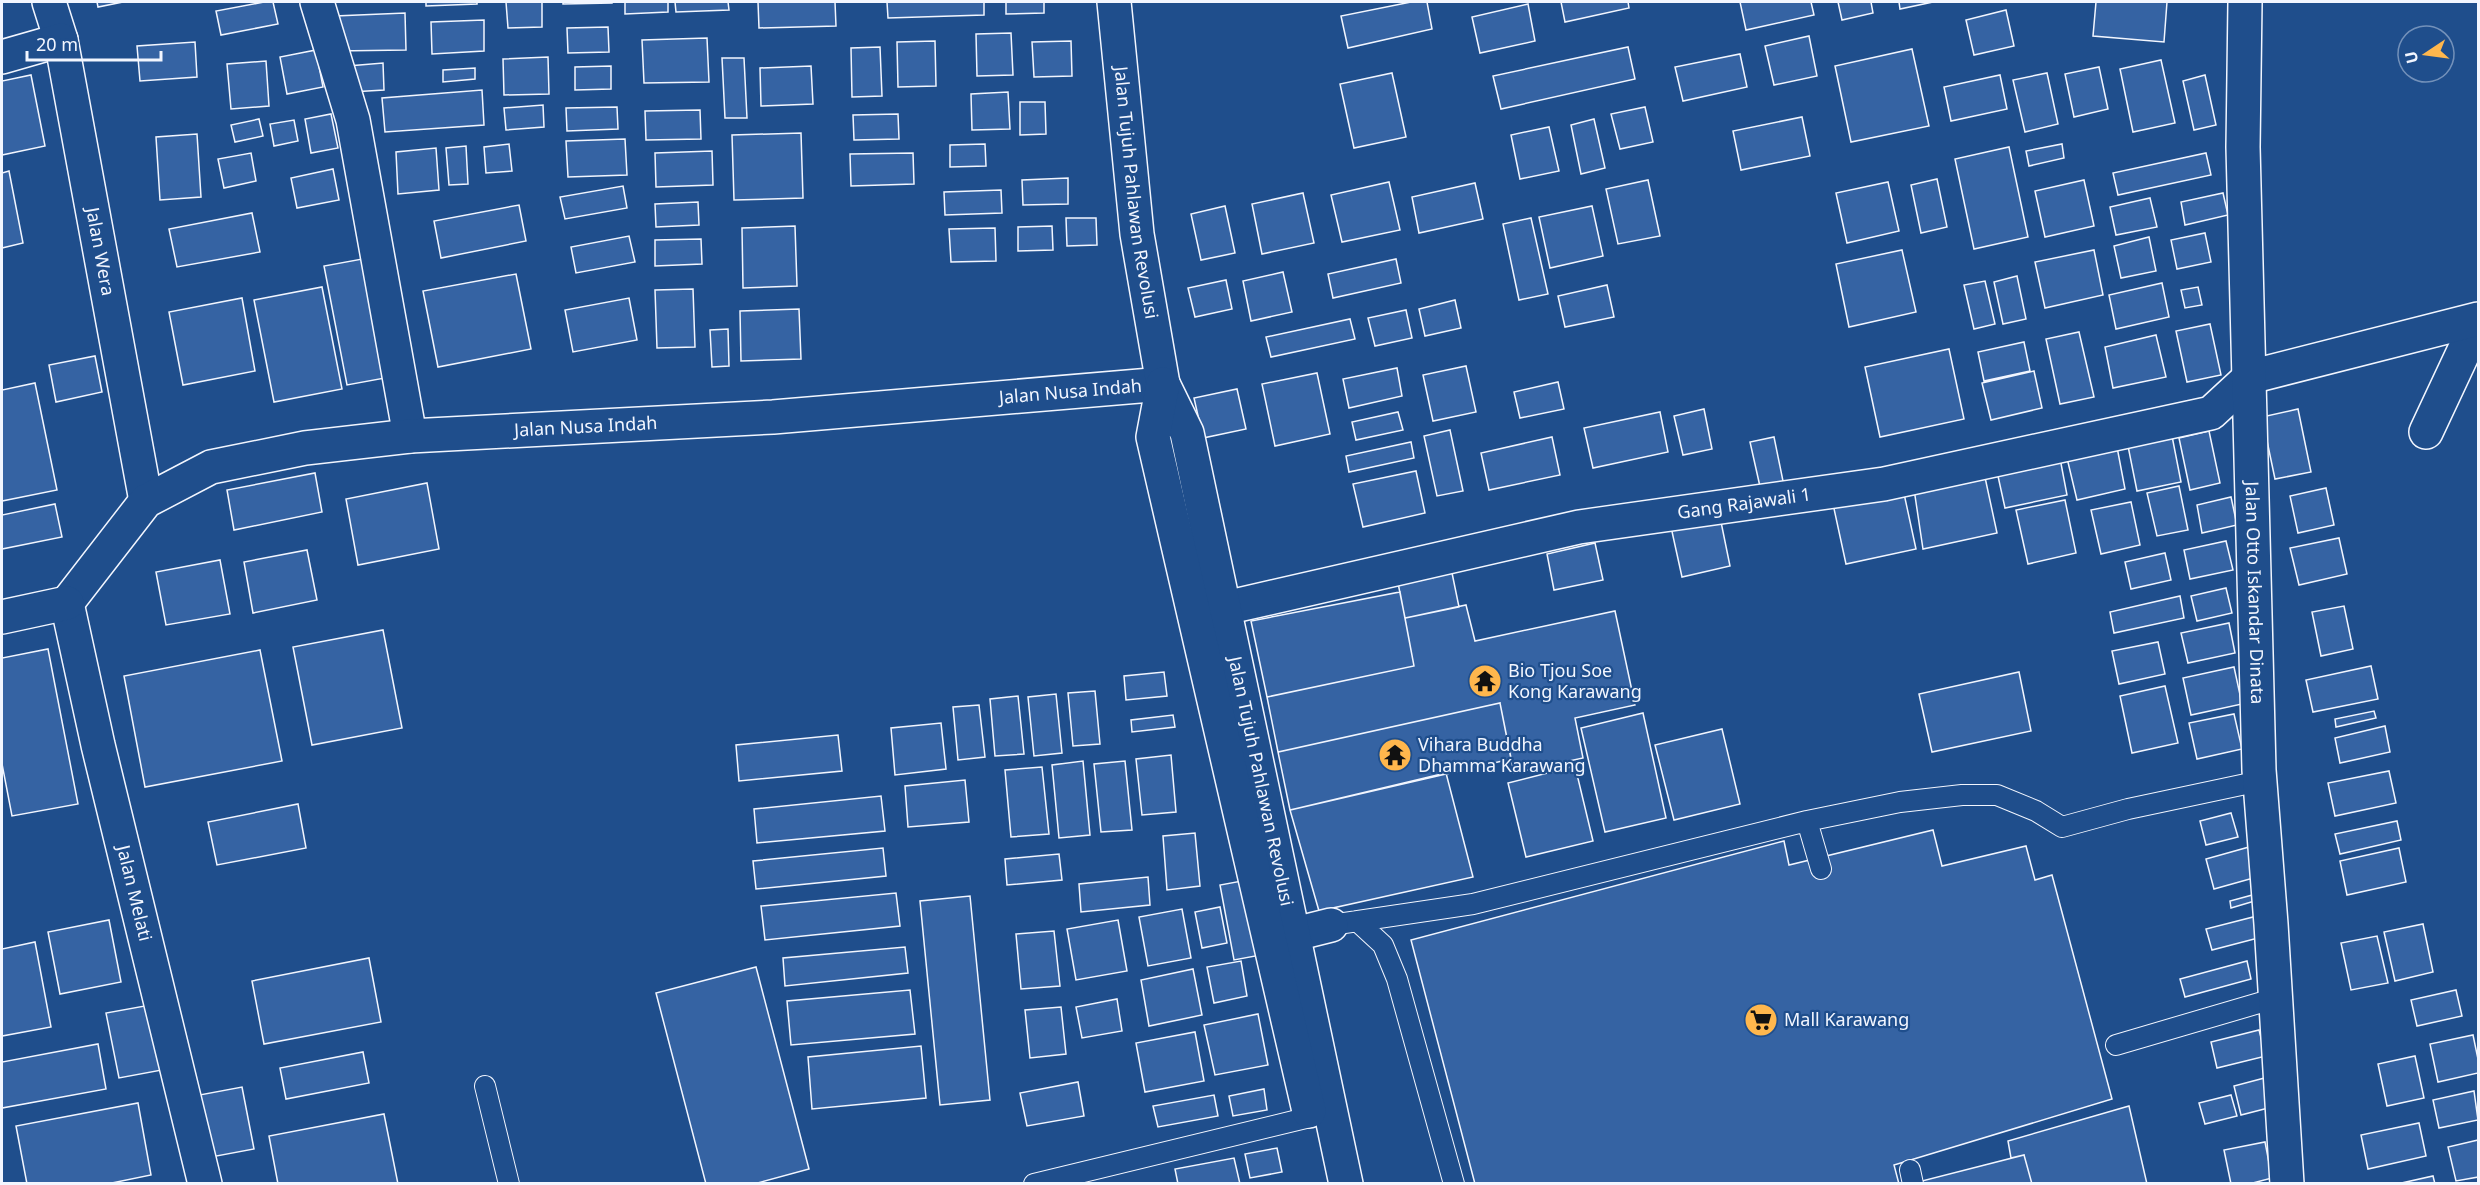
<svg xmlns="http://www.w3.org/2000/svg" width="2480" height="1185" font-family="'Noto Sans',sans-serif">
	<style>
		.building { fill: #3563a3; stroke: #f2f6ff; stroke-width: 1.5 }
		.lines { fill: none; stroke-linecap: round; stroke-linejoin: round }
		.service-casing { stroke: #f2f6ff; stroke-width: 22 }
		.minor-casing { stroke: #f2f6ff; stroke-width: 36 }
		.tertiary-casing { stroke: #f2f6ff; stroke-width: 36 }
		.primary-casing { stroke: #f2f6ff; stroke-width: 36 }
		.service { stroke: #1f4e8c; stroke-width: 20 }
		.minor { stroke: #1f4e8c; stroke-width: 33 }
		.tertiary { stroke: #1f4e8c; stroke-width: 33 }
		.primary { stroke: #1f4e8c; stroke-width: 33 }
		.labels { text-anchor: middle; stroke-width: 4.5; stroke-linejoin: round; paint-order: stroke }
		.street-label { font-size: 18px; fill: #f2f6ff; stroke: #1f4e8c }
		.poi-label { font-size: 18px; fill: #f2f6ff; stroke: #1f4e8c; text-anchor: start }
	</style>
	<rect width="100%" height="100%" fill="#1f4e8c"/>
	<path class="building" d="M97 2H123L98 7Z
		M264 2H273L278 24 221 35 216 11Z
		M426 2H477V4L426 6Z
		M506 2H542V27L508 28Z
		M563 2H612V3L563 4Z
		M625 2H668V12L625 14Z
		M675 2H728L729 10 676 12Z
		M758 2H835L836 26 759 28Z
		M887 2H984V15L888 18Z
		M1006 2H1044V13L1006 14Z
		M1411 2H1427L1432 29 1348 48 1341 16Z
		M1561 2H1628L1629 8 1565 22Z
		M1740 2H1811L1814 15 1746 30Z
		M1838 2H1871L1873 13 1842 20Z
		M1899 2H1933L1900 9Z
		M2096 2H2167L2164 42 2093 36Z
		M1528 4 1535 41 1480 53 1472 17Z
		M2006 10 2014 46 1974 55 1966 20Z
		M405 13 406 50 336 51 335 16Z
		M484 20V51L432 54 431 22Z
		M608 27 609 52 568 53 567 28Z
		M1011 33 1013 75 977 76 976 34Z
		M1809 36 1817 76 1774 85 1765 46Z
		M707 38 709 82 644 83 642 40Z
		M935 41 936 86 898 87 897 42Z
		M1071 41 1072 76 1034 77 1032 42Z
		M195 42 197 77 140 81 137 46Z
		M880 47 882 96 852 97 851 48Z
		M1628 47 1635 79 1501 109 1493 76Z
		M1912 49 1929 126 1851 142 1835 66Z
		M316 50 323 87 287 94 280 57Z
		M1740 54 1747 87 1683 101 1675 67Z
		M548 57 549 94 504 95 503 59Z
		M722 58H744L747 118H725Z
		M2161 60 2175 123 2133 132 2120 69Z
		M266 61 269 106 231 109 227 64Z
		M383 63 384 90 351 92 348 66Z
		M611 66V89L575 90V67Z
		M811 66 813 104 761 106 760 68Z
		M2099 67 2108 109 2074 117 2065 74Z
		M475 68V79L443 82V70Z
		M1392 73 1406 137 1354 148 1340 84Z
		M2047 73 2058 124 2025 132 2013 80Z
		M31 75 45 146 2 155V81Z
		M2000 75 2007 109 1951 121 1944 87Z
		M2205 75 2216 125 2194 130 2183 81Z
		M482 90 484 125 385 132 382 98Z
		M1008 92 1010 129 972 130 971 94Z
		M1020 102H1045L1046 134 1020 135Z
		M543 105 544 127 506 130 504 108Z
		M617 107 618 129 567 131 566 108Z
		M1645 107 1653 142 1620 149 1611 114Z
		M700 110 701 139 646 140 645 111Z
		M331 114 338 148 311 153 305 119Z
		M898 114 899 139 854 140 853 115Z
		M1802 117 1810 156 1741 170 1733 131Z
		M259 119 263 136 235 142 231 125Z
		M1594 119 1605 168 1581 174 1571 125Z
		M294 120 298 141 274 146 270 124Z
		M1549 127 1559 171 1520 179 1511 135Z
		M801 133 803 198 734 200 732 135Z
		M197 134 201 197 160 200 156 137Z
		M625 139 627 175 568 177 566 141Z
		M509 144 512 171 486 173 484 147Z
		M985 144 986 166 950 167V145Z
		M2062 144 2064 158 2029 166 2026 151Z
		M466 146 468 184 449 185 446 148Z
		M2009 147 2028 237 1974 249 1955 159Z
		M436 148 439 190 398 194 396 152Z
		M712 151 713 185 656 187 655 153Z
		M251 153 256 181 224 188 218 159Z
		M913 153 914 184 851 186 850 154Z
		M2206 153 2211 175 2118 195 2113 173Z
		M333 169 339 200 297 208 291 178Z
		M9 171 23 243 2 248V173Z
		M1068 178V204L1023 205 1022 180Z
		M1937 179 1947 227 1921 233 1911 185Z
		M1648 180 1660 236 1618 244 1606 189Z
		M2084 180 2094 226 2045 237 2035 191Z
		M1389 182 1400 230 1342 242 1331 195Z
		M1888 182 1899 231 1847 243 1836 193Z
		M1475 183 1483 219 1419 233 1412 197Z
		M623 186 627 208 565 219 560 197Z
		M1001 190 1002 213 945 215 944 192Z
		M1303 193 1314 243 1262 254 1252 204Z
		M2223 193 2228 215 2185 225 2181 202Z
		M2150 198 2157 227 2116 235 2110 207Z
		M698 202 699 225 656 227 655 204Z
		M519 205 526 241 441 258 434 221Z
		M1225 206 1235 253 1201 260 1191 214Z
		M1592 206 1603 256 1550 268 1539 217Z
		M252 213 260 252 177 267 169 229Z
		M1066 218H1096L1097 245 1067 246Z
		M1531 218 1548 294 1519 300 1503 224Z
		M795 226 797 286 743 288 742 228Z
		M1052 226 1053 250 1018 251V227Z
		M995 228 996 261 951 262 949 229Z
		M2205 233 2211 262 2177 269 2171 240Z
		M629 236 635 262 576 273 571 247Z
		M2149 237 2156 271 2121 278 2114 246Z
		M701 239 702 264 655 266V240Z
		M1902 250 1916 312 1849 327 1836 264Z
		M2094 250 2103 295 2045 308 2035 262Z
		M373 257 396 376 347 385 324 266Z
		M1396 259 1401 283 1333 298 1328 274Z
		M1283 272 1292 312 1251 321 1243 281Z
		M516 274 531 349 438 367 423 291Z
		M2017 276 2026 319 2003 324 1994 282Z
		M1226 280 1232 309 1195 317 1188 288Z
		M1985 281 1995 324 1974 329 1964 285Z
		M2162 283 2169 317 2116 329 2109 295Z
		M1607 285 1614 317 1565 327 1558 296Z
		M322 287 342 389 274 402 254 300Z
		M2198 287 2202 305 2185 308 2181 290Z
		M693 289 695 347 657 348 655 290Z
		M242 298 255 371 183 385 169 312Z
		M629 298 637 340 573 352 565 310Z
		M1455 300 1461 328 1425 336 1419 309Z
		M799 309 801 359 741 361 740 311Z
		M1406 310 1412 338 1375 346 1368 318Z
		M1350 319 1355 339 1271 357 1266 337Z
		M2210 324 2221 375 2187 382 2176 331Z
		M728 329 729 366 712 367 710 330Z
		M2079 332 2094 397 2060 404 2046 339Z
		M2156 335 2166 377 2113 388 2105 347Z
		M2024 342 2030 371 1984 381 1978 352Z
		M1949 349 1964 419 1880 437 1865 367Z
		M95 356 102 392 56 402 49 365Z
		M1466 366 1476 412 1433 421 1423 375Z
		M1397 368 1402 396 1349 408 1343 379Z
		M2034 371 2042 408 1991 420 1982 383Z
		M1317 373 1330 434 1275 446 1262 384Z
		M1558 382 1564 409 1520 418 1514 392Z
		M35 383 57 490 2 501V390Z
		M1237 389 1246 429 1203 438 1194 398Z
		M1704 409 1712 449 1683 455 1674 416Z
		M2298 409 2311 472 2275 479 2262 417Z
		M1398 412 1403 430 1356 440 1352 422Z
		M1660 412 1668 452 1593 468 1584 428Z
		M1450 430 1463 491 1437 496 1424 436Z
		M2209 431 2220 483 2190 490 2179 438Z
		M2172 436 2181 482 2137 491 2128 446Z
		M1552 437 1560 475 1489 490 1481 453Z
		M1774 437 1784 486 1761 491 1750 442Z
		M1411 442 1414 458 1349 472 1346 456Z
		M2117 447 2125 489 2077 500 2067 458Z
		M2059 453 2067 495 2005 508 1996 467Z
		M1983 468 1997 533 1923 549 1914 489Z
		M1416 471 1425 513 1363 527 1353 484Z
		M315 473 322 512 234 530 227 490Z
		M427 483 439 549 358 565 346 499Z
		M2179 486 2188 530 2157 536 2147 493Z
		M2326 488 2334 525 2298 533 2290 496Z
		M1903 489 1916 549 1846 564 1833 504Z
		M2231 497 2237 525 2202 533 2197 505Z
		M2065 500 2076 553 2028 564 2016 510Z
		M2131 502 2140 545 2101 554 2091 510Z
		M55 504 62 537 2 549V515Z
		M1720 517 1730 566 1682 577 1671 527Z
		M2339 538 2347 574 2299 585 2290 548Z
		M2226 541 2233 570 2190 579 2184 550Z
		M1595 543 1603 580 1554 590 1547 554Z
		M307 550 317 600 253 613 244 562Z
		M2165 553 2171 580 2131 589 2125 562Z
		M220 560 230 614 166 625 156 572Z
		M1451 568 1459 607 1405 618 1397 578Z
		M2226 588 2232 613 2197 621 2191 596Z
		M1400 592 1414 666 1267 697 1251 621Z
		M2180 596 2184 618 2114 633 2110 612Z
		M1466 605 1475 641 1615 611 1635 705 1575 718 1583 758 1514 773 1500 703 1278 752 1267 697 1414 666 1405 618Z
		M2344 606 2353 649 2321 656 2312 612Z
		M2229 623 2235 653 2188 663 2181 633Z
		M383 630 402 728 312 745 293 647Z
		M2158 642 2165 674 2119 684 2112 651Z
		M48 649 78 804 12 816 2 764V658Z
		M260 650 282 761 145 787 124 676Z
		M2371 666 2378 699 2313 712 2306 680Z
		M2234 667 2242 704 2191 715 2183 678Z
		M1164 672 1167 696 1126 700 1124 676Z
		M2019 672 2031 731 1932 752 1919 694Z
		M2165 686 2178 743 2132 753 2120 696Z
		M1095 691 1100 744 1073 746 1068 693Z
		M1056 694 1062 753 1034 756 1028 697Z
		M1018 696 1024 754 995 756 990 699Z
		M1500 703 1511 759 1290 810 1278 752Z
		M979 705 985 757 958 760 953 707Z
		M2374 711 2376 718 2336 727 2335 719Z
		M1643 713 1666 818 1605 832 1581 728Z
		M2234 714 2242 749 2197 759 2189 723Z
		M1173 715 1175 727 1132 732 1131 720Z
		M941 723 946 769 895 775 891 728Z
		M2385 726 2390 752 2340 763 2335 738Z
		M1722 729 1740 804 1674 820 1655 745Z
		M838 735 842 771 739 781 736 745Z
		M1171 755 1176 812 1142 815 1136 759Z
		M1083 761 1090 835 1059 838 1052 765Z
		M1125 761 1132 830 1101 832 1094 764Z
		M1575 766 1593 841 1526 857 1508 783Z
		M1042 767 1049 834 1011 837 1005 770Z
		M2389 771 2396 803 2335 816 2328 783Z
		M1446 773 1473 877 1319 911 1290 810Z
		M965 780 969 822 908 827 905 786Z
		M881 796 885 831 757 843 754 809Z
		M298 804 306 848 217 865 208 822Z
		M2231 813 2238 837 2206 845 2200 821Z
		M2397 821 2401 840 2340 854 2335 834Z
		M1933 830 1942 866 2026 846 2035 880 2052 875 2112 1099 1894 1165 1899 1184H1475L1411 940 1784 841 1789 865Z
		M1195 833 1200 886 1167 890 1163 836Z
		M2249 847 2257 877 2214 889 2206 859Z
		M883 848 886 876 756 889 753 861Z
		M2399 848 2406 882 2347 895 2340 861Z
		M1059 854 1062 880 1007 885 1005 859Z
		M1148 877 1150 905 1081 912 1079 884Z
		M1247 880 1261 955 1234 960 1220 885Z
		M896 893 900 926 765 940 761 906Z
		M2256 894 2258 900 2231 908 2230 901Z
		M970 896 990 1100 940 1105 920 901Z
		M1220 907 1227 943 1202 948 1195 912Z
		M1182 909 1191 958 1148 966 1139 917Z
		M2257 916 2262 937 2212 950 2206 929Z
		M109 920 121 982 60 994 48 932Z
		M1118 920 1127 971 1076 980 1067 929Z
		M2423 924 2433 972 2395 981 2384 932Z
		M1054 931 1060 986 1021 989 1016 934Z
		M2377 936 2388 983 2351 990 2341 943Z
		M35 942 51 1027 2 1036V949Z
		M905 947 908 973 785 986 783 958Z
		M369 958 381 1022 264 1044 252 981Z
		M1241 961 1247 996 1214 1003 1207 967Z
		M2247 961 2251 979 2185 997 2180 979Z
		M756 967 809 1169 754 1184H706L656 993Z
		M1193 969 1202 1015 1149 1026 1141 980Z
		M910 990 915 1034 791 1045 787 1001Z
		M2456 990 2462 1016 2417 1026 2411 1000Z
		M1117 999 1122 1031 1082 1038 1076 1007Z
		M150 1005 162 1070 119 1078 106 1013Z
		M1061 1007 1066 1054 1030 1058 1025 1010Z
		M1258 1014 1268 1065 1215 1075 1204 1025Z
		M2259 1030 2266 1056 2217 1068 2211 1042Z
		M1195 1032 1204 1081 1145 1092 1136 1043Z
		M2473 1035 2478 1059V1073L2438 1082 2430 1044Z
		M98 1044 106 1089 2 1108V1062Z
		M921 1046 926 1098 812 1109 808 1057Z
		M363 1052 369 1083 286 1099 280 1068Z
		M2415 1056 2424 1098 2387 1106 2378 1064Z
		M2272 1076 2280 1105 2241 1115 2234 1086Z
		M1078 1082 1084 1116 1027 1126 1020 1093Z
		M242 1087 254 1149 206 1158 194 1096Z
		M1264 1089 1267 1110 1233 1116 1229 1096Z
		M2474 1091 2478 1120 2439 1128 2433 1100Z
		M1214 1095 1218 1116 1158 1127 1153 1106Z
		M2231 1095 2237 1116 2205 1124 2199 1103Z
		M138 1103 151 1175 107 1184H27L16 1126Z
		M2129 1106 2147 1184H2032L2024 1155 2011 1158 2008 1141Z
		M384 1114 398 1184H278L269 1136Z
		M2419 1123 2426 1156 2368 1169 2361 1135Z
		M2478 1140V1177L2456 1181 2448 1147Z
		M2265 1142 2272 1178 2249 1184H2231L2224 1150Z
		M1277 1148 1282 1172 1250 1178 1245 1154Z
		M2024 1155 2032 1184H1914V1183Z
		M1234 1158 1240 1184H1178L1175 1169Z
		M2433 1176 2435 1184H2397Z"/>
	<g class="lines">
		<g class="service-casing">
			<path id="service" d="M1807 821 1821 869
				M1357 921 1383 945 1397 979 1454 1184
				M1331 925 1473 904 1807 821 1900 802 1962 795H1997L2036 811 2062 827 2128 809 2260 781
				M2116 1045 2276 998
				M485 1086 509 1184
				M1910 1170 1913 1184
				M1034 1184 1310 1117"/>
		</g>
		<g class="minor-casing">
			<g id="minor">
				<path id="s1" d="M49 2 61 40 146 501"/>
				<path d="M317 2 353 120 410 436"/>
				<path d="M2 57 61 40"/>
				<path d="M2426 432 2478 321"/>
				<path id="s2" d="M67 603 146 501 211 467 305 448 410 436 773 417 1163 384"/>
				<path id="s3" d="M67 603 98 745 205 1184"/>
				<path id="s4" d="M1225 608 1579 527 1884 484 2211 413 2250 377 2478 319"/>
				<path d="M2 617 67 603"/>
				<path d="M1295 934 1331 925"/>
			</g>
		</g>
		<g class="tertiary-casing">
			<g id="tertiary">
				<path id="s5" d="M2245 2 2243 147 2259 770 2271 924 2287 1184"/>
			</g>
		</g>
		<g class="primary-casing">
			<g id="primary">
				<path id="s6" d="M1114 2 1137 234 1163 384 1187 433 1346 1184"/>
				<path d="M1163 384 1153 437 1309 1111"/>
			</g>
		</g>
		<use href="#service" class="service"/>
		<use href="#minor" class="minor"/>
		<use href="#tertiary" class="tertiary"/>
		<use href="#primary" class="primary"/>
	</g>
	<defs>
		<g id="temple-disc" transform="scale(1.725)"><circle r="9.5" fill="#ffb74d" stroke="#1f4e8c"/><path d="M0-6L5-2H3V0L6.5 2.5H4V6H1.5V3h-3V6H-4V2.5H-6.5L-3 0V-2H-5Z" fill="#111"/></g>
		<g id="supermarket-disc" transform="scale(1.725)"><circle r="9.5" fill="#ffb74d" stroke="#1f4e8c"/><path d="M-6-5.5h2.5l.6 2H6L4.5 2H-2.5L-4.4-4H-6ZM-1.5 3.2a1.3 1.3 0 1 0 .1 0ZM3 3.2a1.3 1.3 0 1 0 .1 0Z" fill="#111"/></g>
	</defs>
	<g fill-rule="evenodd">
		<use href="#temple-disc" x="1485" y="681"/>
		<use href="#temple-disc" x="1395" y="755"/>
		<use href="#supermarket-disc" x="1761" y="1020"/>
	</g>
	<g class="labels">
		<g class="street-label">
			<text dy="6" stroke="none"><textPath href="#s6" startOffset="192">Jalan Tujuh Pahlawan Revolusi</textPath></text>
			<text dy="6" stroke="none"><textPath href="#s1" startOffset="255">Jalan Wera</textPath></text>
			<text dy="6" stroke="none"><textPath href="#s2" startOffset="1066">Jalan Nusa Indah</textPath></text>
			<text dy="6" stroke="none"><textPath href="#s2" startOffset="580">Jalan Nusa Indah</textPath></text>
			<text dy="6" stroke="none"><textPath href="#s4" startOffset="530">Gang Rajawali 1</textPath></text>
			<text dy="6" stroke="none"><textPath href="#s5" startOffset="591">Jalan Otto Iskandar Dinata</textPath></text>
			<text dy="6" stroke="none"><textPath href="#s6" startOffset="796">Jalan Tujuh Pahlawan Revolusi</textPath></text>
			<text dy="6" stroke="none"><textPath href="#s3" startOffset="298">Jalan Melati</textPath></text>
		</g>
		<g class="poi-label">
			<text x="1508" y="677">Bio Tjou Soe<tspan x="1508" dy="21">Kong Karawang</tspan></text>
			<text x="1418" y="751">Vihara Buddha<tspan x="1418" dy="21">Dhamma Karawang</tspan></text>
			<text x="1784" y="1026">Mall Karawang</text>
		</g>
	</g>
	<rect width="2480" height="1185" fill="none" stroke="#f2f6ff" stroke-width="6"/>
	<g transform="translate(2426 54) rotate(257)"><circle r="28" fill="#1f4e8c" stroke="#7391ba" stroke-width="1.5"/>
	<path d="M0-4.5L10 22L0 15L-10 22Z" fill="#ffb74d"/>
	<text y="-9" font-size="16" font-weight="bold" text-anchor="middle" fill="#f2f6ff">U</text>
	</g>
	<path d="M27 51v9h134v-9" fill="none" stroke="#f2f6ff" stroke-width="3"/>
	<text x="36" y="51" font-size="18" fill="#f2f6ff" stroke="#1f4e8c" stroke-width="4.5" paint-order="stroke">20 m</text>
</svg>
